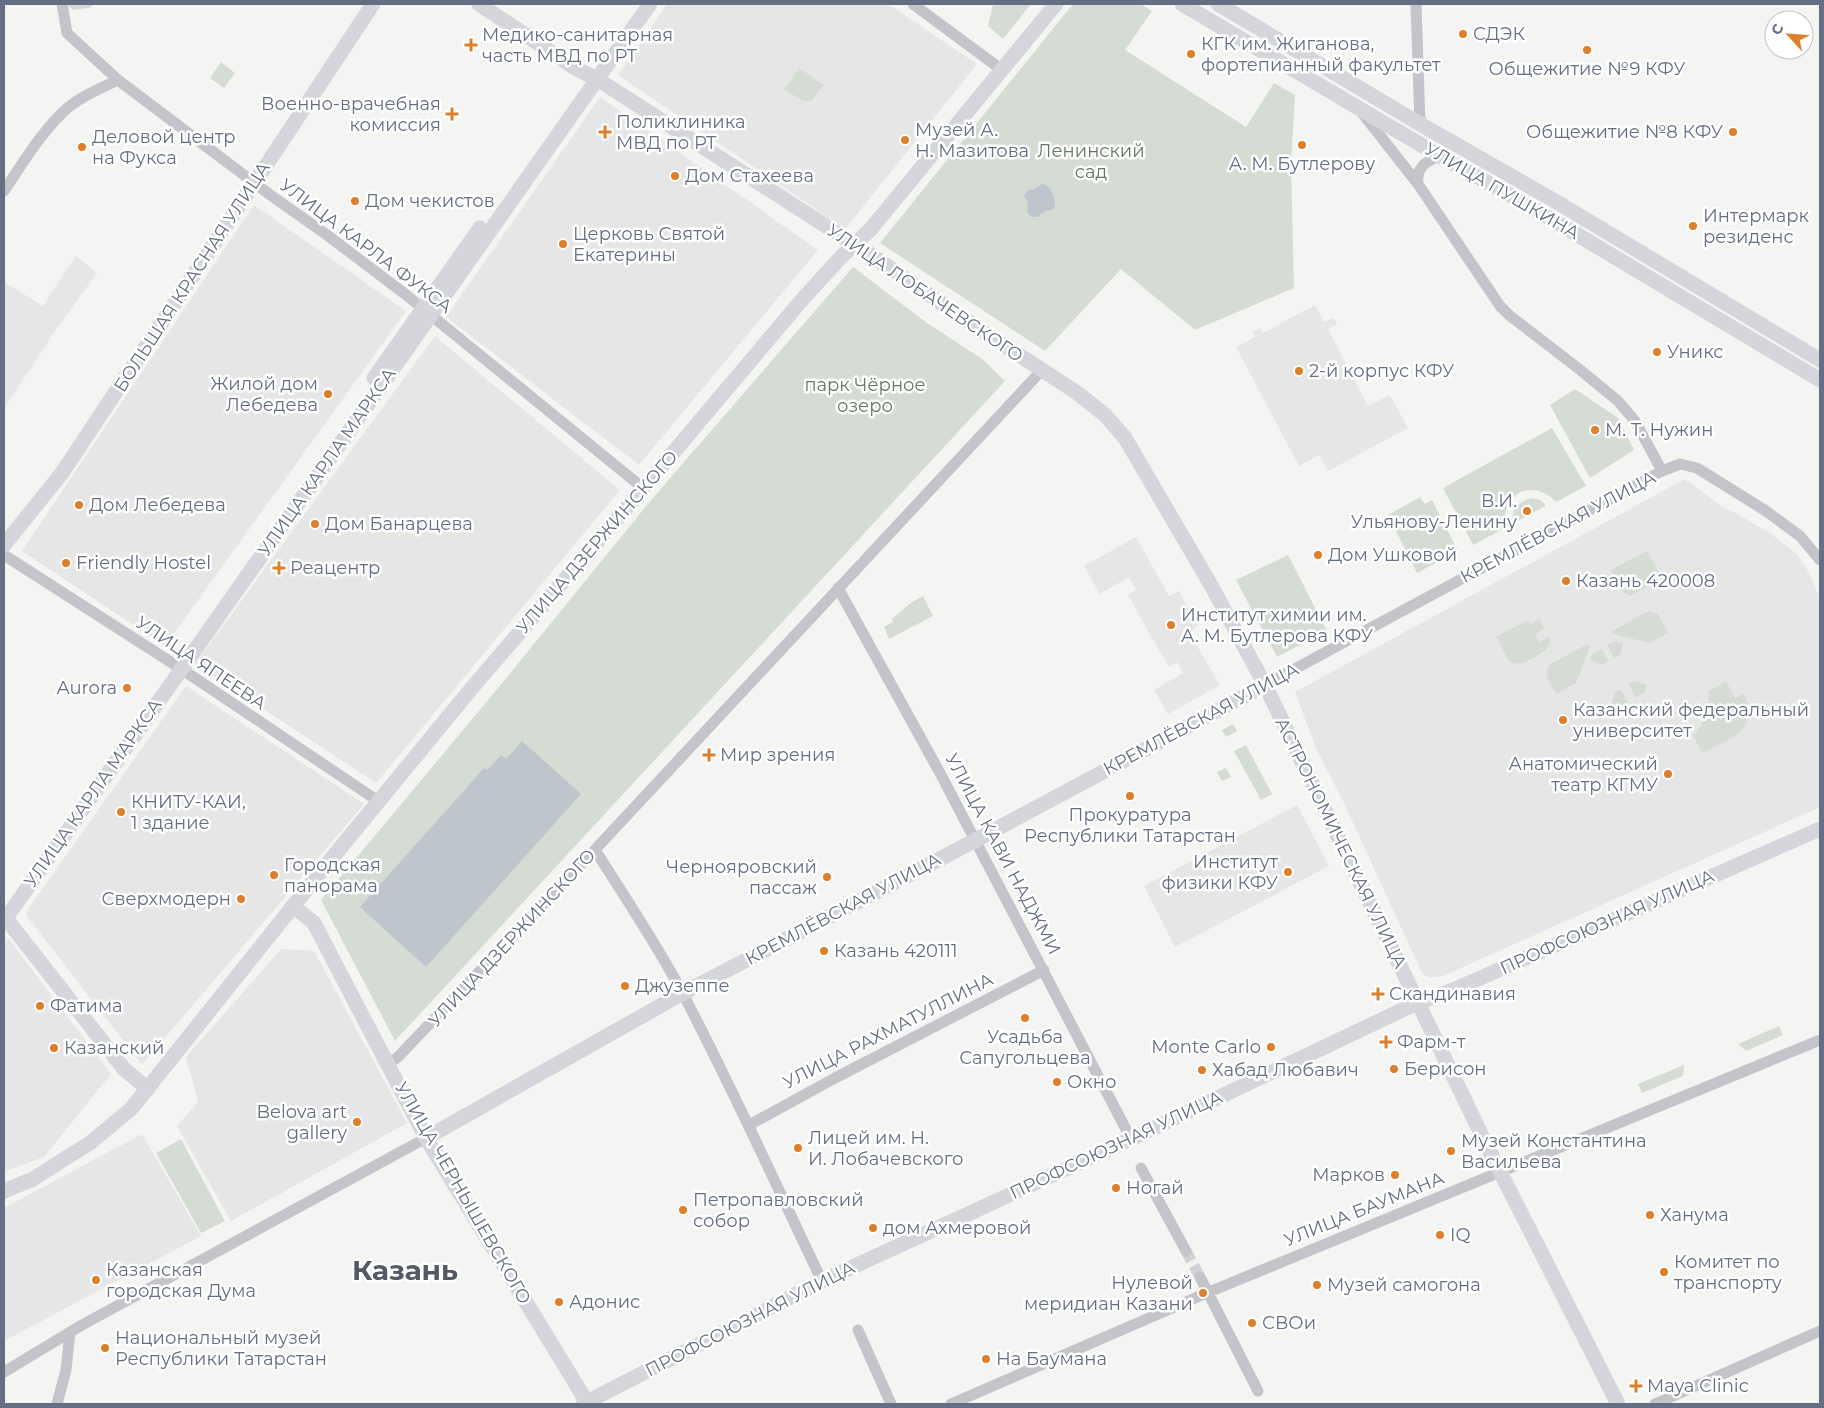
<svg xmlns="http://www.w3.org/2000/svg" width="1824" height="1408" font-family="Montserrat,sans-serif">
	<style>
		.built { fill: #e5e6e5 }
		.green { fill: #d5dcd3 }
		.water { fill: #bfc5cc }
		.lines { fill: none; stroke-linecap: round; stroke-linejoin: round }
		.street-tunnel { stroke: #d0d3d6; stroke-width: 11; stroke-dasharray: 11 5.5; stroke-linecap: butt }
		.street { stroke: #c3c5ca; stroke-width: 11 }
		.secondary { stroke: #d4d6dc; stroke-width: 15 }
		.poi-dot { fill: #dd7f2a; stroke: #fff; stroke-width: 2 }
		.labels { text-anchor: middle; stroke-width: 5; stroke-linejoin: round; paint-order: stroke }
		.poi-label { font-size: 18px; fill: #656e82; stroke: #fff; text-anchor: start }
		.park-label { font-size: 18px; fill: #647965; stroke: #fff }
		.street-label { font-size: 18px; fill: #656e82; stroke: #fff }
		.town-label { font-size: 28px; font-weight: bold; fill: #535967; stroke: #fff }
	</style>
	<rect width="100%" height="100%" fill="#f4f5f2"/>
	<path class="built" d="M667 4H888L977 64 845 229 618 75Z
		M600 97 818 250 639 465 446 317Z
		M254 205 406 311 165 646 22 551Z
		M76 256 97 273 57 328 4 408V282L43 306Z
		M1315 305 1324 322 1334 318 1337 324 1328 329 1368 406 1390 395 1408 428 1328 471 1319 455 1299 466 1236 347 1255 337 1253 332 1260 328 1263 333Z
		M435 336 620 490 376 783 195 664Z
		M1685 479 1724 508 1730 510 1768 532 1796 553 1808 571 1820 598V807L1443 976 1429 978 1422 973 1345 805 1316 748 1295 692Z
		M1136 537 1169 596 1179 591 1198 626 1189 632 1220 685 1168 714 1154 690 1183 673 1177 662 1169 667 1149 633 1128 595 1136 590 1129 577 1100 594 1084 566Z
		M186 686 364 804 142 1065 26 915V912Z
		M1297 805 1329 866 1175 947 1144 886Z
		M8 938 111 1074 44 1157 4 1172V945Z
		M281 949 314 951 407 1123 231 1221 177 1126 198 1102 186 1057Z
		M142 1134 201 1236 4 1341V1208Z"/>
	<path class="green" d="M67 4H95L89 8 73 10Z
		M993 4H1031L1003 39 988 26Z
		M1073 4H1141L1152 11 1125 50 1246 127 1274 83 1295 95 1291 163 1294 288 1195 330 1121 269 1045 351 880 243Z
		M221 62 235 73 224 88 210 78Z
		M799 68 824 85 811 101H803L784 89Z
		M853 267 927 323 982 359 1005 381 395 1041 321 900 489 699 652 499Z
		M1575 389 1618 418 1634 450 1590 478 1550 405Z
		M1552 428 1586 486 1556 502C1532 477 1500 494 1505 528L1473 545 1443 488Z
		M1420 497 1425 504 1432 500 1458 551 1417 573 1388 515Z
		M1532 498 1541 500 1546 506 1534 512 1529 504 1521 508 1525 517 1514 523C1509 509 1520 501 1532 498Z
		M1647 551 1658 571 1656 581 1631 596 1624 593 1611 570Z
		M1288 555 1327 631 1277 657 1236 580Z
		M923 596 933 616 889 639 884 627 893 622 892 619 912 602Z
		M1649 611 1658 614 1668 633 1650 643 1613 634 1612 631Z
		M1539 619 1544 628 1535 634 1539 642 1549 637 1550 643 1546 650C1535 656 1521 669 1509 661L1496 637 1528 620 1530 624Z
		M1615 641 1623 643 1620 655 1614 658 1607 645Z
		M1588 644 1590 647 1576 683 1557 694C1550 685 1542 673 1550 664Z
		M1602 649 1608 662 1602 665 1590 660 1593 653Z
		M1635 681 1647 685 1644 693 1635 697 1629 684Z
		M1726 681 1735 698 1744 693C1760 732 1730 738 1702 753L1693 735C1705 725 1711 706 1708 692Z
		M1621 689 1628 702 1620 706 1611 704 1615 692Z
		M1233 724 1237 731 1226 737 1222 730Z
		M1246 745 1272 794 1261 800 1234 751Z
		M1226 768 1231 777 1222 781 1217 772Z
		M1779 1026 1783 1035 1746 1051 1738 1044Z
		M1684 1065 1683 1076 1642 1093 1638 1084Z
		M181 1139 225 1221 201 1233 156 1153Z"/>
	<path class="water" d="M1042 184C1052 185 1055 199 1055 207L1052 210 1045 211 1044 214 1042 213 1038 217H1032L1027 212 1028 203 1024 195 1028 190 1034 189Z
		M522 741 581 794 426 967 360 907 484 768 487 770 501 755 506 759Z"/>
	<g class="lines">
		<path class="street-tunnel" d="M1186 1251 1200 1277"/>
		<path class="street" d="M62 4 67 33 118 80 269 194 327 235 405 294 643 488
			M913 4 1002 70
			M1416 4 1420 124
			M1363 114 1418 184 1500 306 1509 315 1579 369 1618 401 1635 421 1662 471
			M1418 184C1416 167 1426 161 1440 156
			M4 191C22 164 39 136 62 113 77 98 99 89 118 80
			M4 555 180 668 378 801
			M838 588 940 773 1131 1139
			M1265 685 1662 471 1680 464 1697 468 1766 511 1800 536 1820 560
			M595 850C625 897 656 943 682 992 732 1087 776 1185 822 1281
			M388 1064 398 1057 590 855 1042 370
			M749 1125 835 1078 1044 970
			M1141 1168 1186 1251
			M1200 1277 1258 1391
			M858 1330 891 1404
			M4 1372 82 1325 426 1138
			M57 1404 66 1370 70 1332
			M951 1404 1209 1292 1820 1040
			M1655 1404 1820 1331"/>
		<path class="secondary" d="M479 4 575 68 597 79 868 253 982 331 1076 392 1105 415 1125 438 1212 587 1265 685 1484 1140 1618 1404
			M1182 4 1440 156 1526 204 1820 380
			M1218 4 1420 124 1555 201 1820 360
			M374 378 480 228
			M4 545 62 473 373 4
			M293 906 314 923 426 1138 588 1404
			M4 916 124 1069 148 1089
			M4 921 650 4
			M426 1138 683 993 976 840 1265 685
			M4 1191 33 1179 66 1158 90 1143 131 1109 314 880 471 689 634 499 801 301 841 257 870 230 1056 4
			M583 1404 822 1281 1131 1139 1417 1003 1453 990 1820 829"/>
	</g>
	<g class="poi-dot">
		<circle cx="1463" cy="34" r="5"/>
		<path d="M468.5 37.5h5v5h5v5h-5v5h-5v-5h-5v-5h5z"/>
		<circle cx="1587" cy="50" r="5"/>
		<circle cx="1191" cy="54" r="5"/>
		<path d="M449.5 106.5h5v5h5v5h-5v5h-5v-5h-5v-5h5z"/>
		<path d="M602.5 124.5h5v5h5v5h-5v5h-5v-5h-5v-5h5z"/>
		<circle cx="1733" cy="132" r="5"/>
		<circle cx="905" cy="140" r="5"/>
		<circle cx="1302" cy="145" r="5"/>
		<circle cx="82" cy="147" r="5"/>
		<circle cx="675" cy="176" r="5"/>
		<circle cx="355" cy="201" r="5"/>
		<circle cx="1693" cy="226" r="5"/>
		<circle cx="563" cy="244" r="5"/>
		<circle cx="1657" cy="352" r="5"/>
		<circle cx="1299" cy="371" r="5"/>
		<circle cx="328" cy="394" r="5"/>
		<circle cx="1595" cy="430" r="5"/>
		<circle cx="79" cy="505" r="5"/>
		<circle cx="1527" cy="511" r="5"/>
		<circle cx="315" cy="524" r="5"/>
		<circle cx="1318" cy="555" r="5"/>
		<circle cx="66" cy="563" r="5"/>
		<path d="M276.5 560.5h5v5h5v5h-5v5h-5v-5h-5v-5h5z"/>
		<circle cx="1566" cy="581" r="5"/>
		<circle cx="1171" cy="625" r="5"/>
		<circle cx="127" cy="688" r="5"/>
		<circle cx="1563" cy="720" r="5"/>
		<path d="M706.5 747.5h5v5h5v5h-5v5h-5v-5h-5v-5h5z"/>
		<circle cx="1668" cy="774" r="5"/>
		<circle cx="1130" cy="796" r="5"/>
		<circle cx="121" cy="812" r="5"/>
		<circle cx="1288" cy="872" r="5"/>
		<circle cx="274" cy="875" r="5"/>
		<circle cx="827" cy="877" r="5"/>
		<circle cx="241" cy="899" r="5"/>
		<circle cx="824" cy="951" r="5"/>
		<circle cx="625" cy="986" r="5"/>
		<path d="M1375.5 986.5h5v5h5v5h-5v5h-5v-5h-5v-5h5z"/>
		<circle cx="40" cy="1006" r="5"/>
		<circle cx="1025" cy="1018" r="5"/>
		<path d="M1383.5 1034.5h5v5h5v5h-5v5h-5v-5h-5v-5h5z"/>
		<circle cx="1271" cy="1047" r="5"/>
		<circle cx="54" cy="1048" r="5"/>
		<circle cx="1394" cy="1069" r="5"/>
		<circle cx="1202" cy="1070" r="5"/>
		<circle cx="1057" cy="1082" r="5"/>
		<circle cx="357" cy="1122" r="5"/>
		<circle cx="798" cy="1148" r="5"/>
		<circle cx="1451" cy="1151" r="5"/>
		<circle cx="1395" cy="1175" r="5"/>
		<circle cx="1116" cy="1188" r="5"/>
		<circle cx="683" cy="1210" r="5"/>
		<circle cx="1650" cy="1215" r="5"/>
		<circle cx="873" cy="1228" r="5"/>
		<circle cx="1440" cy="1235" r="5"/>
		<circle cx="1664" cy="1272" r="5"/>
		<circle cx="96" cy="1280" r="5"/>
		<circle cx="1317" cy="1285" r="5"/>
		<circle cx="1203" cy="1293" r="5"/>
		<circle cx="559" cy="1302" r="5"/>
		<circle cx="1252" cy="1323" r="5"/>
		<circle cx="105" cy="1348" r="5"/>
		<circle cx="986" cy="1359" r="5"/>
		<path d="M1633.5 1378.5h5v5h5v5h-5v5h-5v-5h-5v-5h5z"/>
	</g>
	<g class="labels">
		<g class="poi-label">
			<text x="1473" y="40">СДЭК</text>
			<text x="482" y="41">Медико-санитарная<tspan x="482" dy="21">часть МВД по РТ</tspan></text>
			<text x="1201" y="50">КГК им. Жиганова,<tspan x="1201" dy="21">фортепианный факультет</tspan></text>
			<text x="1587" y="75" text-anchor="middle">Общежитие №9 КФУ</text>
			<text x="441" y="110" text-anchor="end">Военно-врачебная<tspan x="441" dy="21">комиссия</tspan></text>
			<text x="616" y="128">Поликлиника<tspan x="616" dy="21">МВД по РТ</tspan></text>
			<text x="915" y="136">Музей А.<tspan x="915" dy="21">Н. Мазитова</tspan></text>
			<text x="1723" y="138" text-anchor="end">Общежитие №8 КФУ</text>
			<text x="92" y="143">Деловой центр<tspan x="92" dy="21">на Фукса</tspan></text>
			<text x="1302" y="170" text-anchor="middle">А. М. Бутлерову</text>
			<text x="685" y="182">Дом Стахеева</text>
			<text x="365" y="207">Дом чекистов</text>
			<text x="1703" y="222">Интермарк<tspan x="1703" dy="21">резиденс</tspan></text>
			<text x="573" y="240">Церковь Святой<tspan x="573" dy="21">Екатерины</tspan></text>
			<text x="1667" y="358">Уникс</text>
			<text x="1309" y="377">2-й корпус КФУ</text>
			<text x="318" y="390" text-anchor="end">Жилой дом<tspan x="318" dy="21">Лебедева</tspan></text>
			<text x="1605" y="436">М. Т. Нужин</text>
			<text x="1517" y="507" text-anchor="end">В.И.<tspan x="1517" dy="21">Ульянову-Ленину</tspan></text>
			<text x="89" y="511">Дом Лебедева</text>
			<text x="325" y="530">Дом Банарцева</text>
			<text x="1328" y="561">Дом Ушковой</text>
			<text x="76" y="569">Friendly Hostel</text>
			<text x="290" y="574">Реацентр</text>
			<text x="1576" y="587">Казань 420008</text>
			<text x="1181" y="621">Институт химии им.<tspan x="1181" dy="21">А. М. Бутлерова КФУ</tspan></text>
			<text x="117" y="694" text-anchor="end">Aurora</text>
			<text x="1573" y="716">Казанский федеральный<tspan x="1573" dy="21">университет</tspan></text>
			<text x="720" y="761">Мир зрения</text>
			<text x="1658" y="770" text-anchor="end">Анатомический<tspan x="1658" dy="21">театр КГМУ</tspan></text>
			<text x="131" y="808">КНИТУ-КАИ,<tspan x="131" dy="21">1 здание</tspan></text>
			<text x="1130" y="821" text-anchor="middle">Прокуратура<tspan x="1130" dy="21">Республики Татарстан</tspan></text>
			<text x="1278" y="868" text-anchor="end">Институт<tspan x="1278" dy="21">физики КФУ</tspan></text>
			<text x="284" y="871">Городская<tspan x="284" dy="21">панорама</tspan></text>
			<text x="817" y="873" text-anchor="end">Чернояровский<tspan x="817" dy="21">пассаж</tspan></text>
			<text x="231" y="905" text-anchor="end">Сверхмодерн</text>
			<text x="834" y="957">Казань 420111</text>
			<text x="635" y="992">Джузеппе</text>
			<text x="1389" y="1000">Скандинавия</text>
			<text x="50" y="1012">Фатима</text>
			<text x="1025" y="1043" text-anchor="middle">Усадьба<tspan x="1025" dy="21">Сапугольцева</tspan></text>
			<text x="1397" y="1048">Фарм-т</text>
			<text x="1261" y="1053" text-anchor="end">Monte Carlo</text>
			<text x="64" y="1054">Казанский</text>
			<text x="1404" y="1075">Берисон</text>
			<text x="1212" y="1076">Хабад Любавич</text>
			<text x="1067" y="1088">Окно</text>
			<text x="347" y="1118" text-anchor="end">Belova art<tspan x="347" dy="21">gallery</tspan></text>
			<text x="808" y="1144">Лицей им. Н.<tspan x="808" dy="21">И. Лобачевского</tspan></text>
			<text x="1461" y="1147">Музей Константина<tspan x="1461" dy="21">Васильева</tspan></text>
			<text x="1385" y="1181" text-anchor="end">Марков</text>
			<text x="1126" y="1194">Ногай</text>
			<text x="693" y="1206">Петропавловский<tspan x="693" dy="21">собор</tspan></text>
			<text x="1660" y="1221">Ханума</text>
			<text x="883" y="1234">дом Ахмеровой</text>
			<text x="1450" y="1241">IQ</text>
			<text x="1674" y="1268">Комитет по<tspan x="1674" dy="21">транспорту</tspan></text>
			<text x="106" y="1276">Казанская<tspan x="106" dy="21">городская Дума</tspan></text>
			<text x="1193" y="1289" text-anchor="end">Нулевой<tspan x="1193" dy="21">меридиан Казани</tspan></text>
			<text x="1327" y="1291">Музей самогона</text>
			<text x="569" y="1308">Адонис</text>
			<text x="1262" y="1329">СВОи</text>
			<text x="115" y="1344">Национальный музей<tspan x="115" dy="21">Республики Татарстан</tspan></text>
			<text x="996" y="1365">На Баумана</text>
			<text x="1647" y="1392">Maya Clinic</text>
		</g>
		<g class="park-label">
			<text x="1091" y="157">Ленинский<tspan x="1091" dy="21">сад</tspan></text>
			<text x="865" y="391">парк Чёрное<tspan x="865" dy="21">озеро</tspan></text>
		</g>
		<g class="street-label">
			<text transform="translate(1502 191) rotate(30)" y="6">УЛИЦА ПУШКИНА</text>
			<text transform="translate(366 246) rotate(37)" y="6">УЛИЦА КАРЛА ФУКСА</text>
			<text transform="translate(192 277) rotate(-57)" y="6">БОЛЬШАЯ КРАСНАЯ УЛИЦА</text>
			<text transform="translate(925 293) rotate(34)" y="6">УЛИЦА ЛОБАЧЕВСКОГО</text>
			<text transform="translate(327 462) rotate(-55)" y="6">УЛИЦА КАРЛА МАРКСА</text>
			<text transform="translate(1558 527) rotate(-28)" y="6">КРЕМЛЁВСКАЯ УЛИЦА</text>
			<text transform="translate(597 542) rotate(-49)" y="6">УЛИЦА ДЗЕРЖИНСКОГО</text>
			<text transform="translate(201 663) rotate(34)" y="6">УЛИЦА ЯПЕЕВА</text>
			<text transform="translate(1201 719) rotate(-28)" y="6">КРЕМЛЁВСКАЯ УЛИЦА</text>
			<text transform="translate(93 793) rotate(-55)" y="6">УЛИЦА КАРЛА МАРКСА</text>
			<text transform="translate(1341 843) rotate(64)" y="6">АСТРОНОМИЧЕСКАЯ УЛИЦА</text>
			<text transform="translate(1003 854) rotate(62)" y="6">УЛИЦА КАВИ НАДЖМИ</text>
			<text transform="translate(843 909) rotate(-28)" y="6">КРЕМЛЁВСКАЯ УЛИЦА</text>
			<text transform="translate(1607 922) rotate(-24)" y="6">ПРОФСОЮЗНАЯ УЛИЦА</text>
			<text transform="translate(512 938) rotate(-47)" y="6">УЛИЦА ДЗЕРЖИНСКОГО</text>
			<text transform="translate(888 1031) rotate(-27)" y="6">УЛИЦА РАХМАТУЛЛИНА</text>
			<text transform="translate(1116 1145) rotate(-25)" y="6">ПРОФСОЮЗНАЯ УЛИЦА</text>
			<text transform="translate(463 1193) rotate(60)" y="6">УЛИЦА ЧЕРНЫШЕВСКОГО</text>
			<text transform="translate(1364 1209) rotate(-22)" y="6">УЛИЦА БАУМАНА</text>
			<text transform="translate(750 1319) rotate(-27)" y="6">ПРОФСОЮЗНАЯ УЛИЦА</text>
		</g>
		<g class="town-label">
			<text x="405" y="1280">Казань</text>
		</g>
	</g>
	<rect width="1824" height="1408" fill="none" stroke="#656e82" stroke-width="10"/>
	<g transform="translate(1789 35) rotate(296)"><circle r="24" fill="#ffffff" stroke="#c1c5cd"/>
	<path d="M0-4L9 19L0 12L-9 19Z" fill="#dd7f2a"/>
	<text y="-8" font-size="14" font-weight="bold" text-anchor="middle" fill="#656e82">С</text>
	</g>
</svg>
